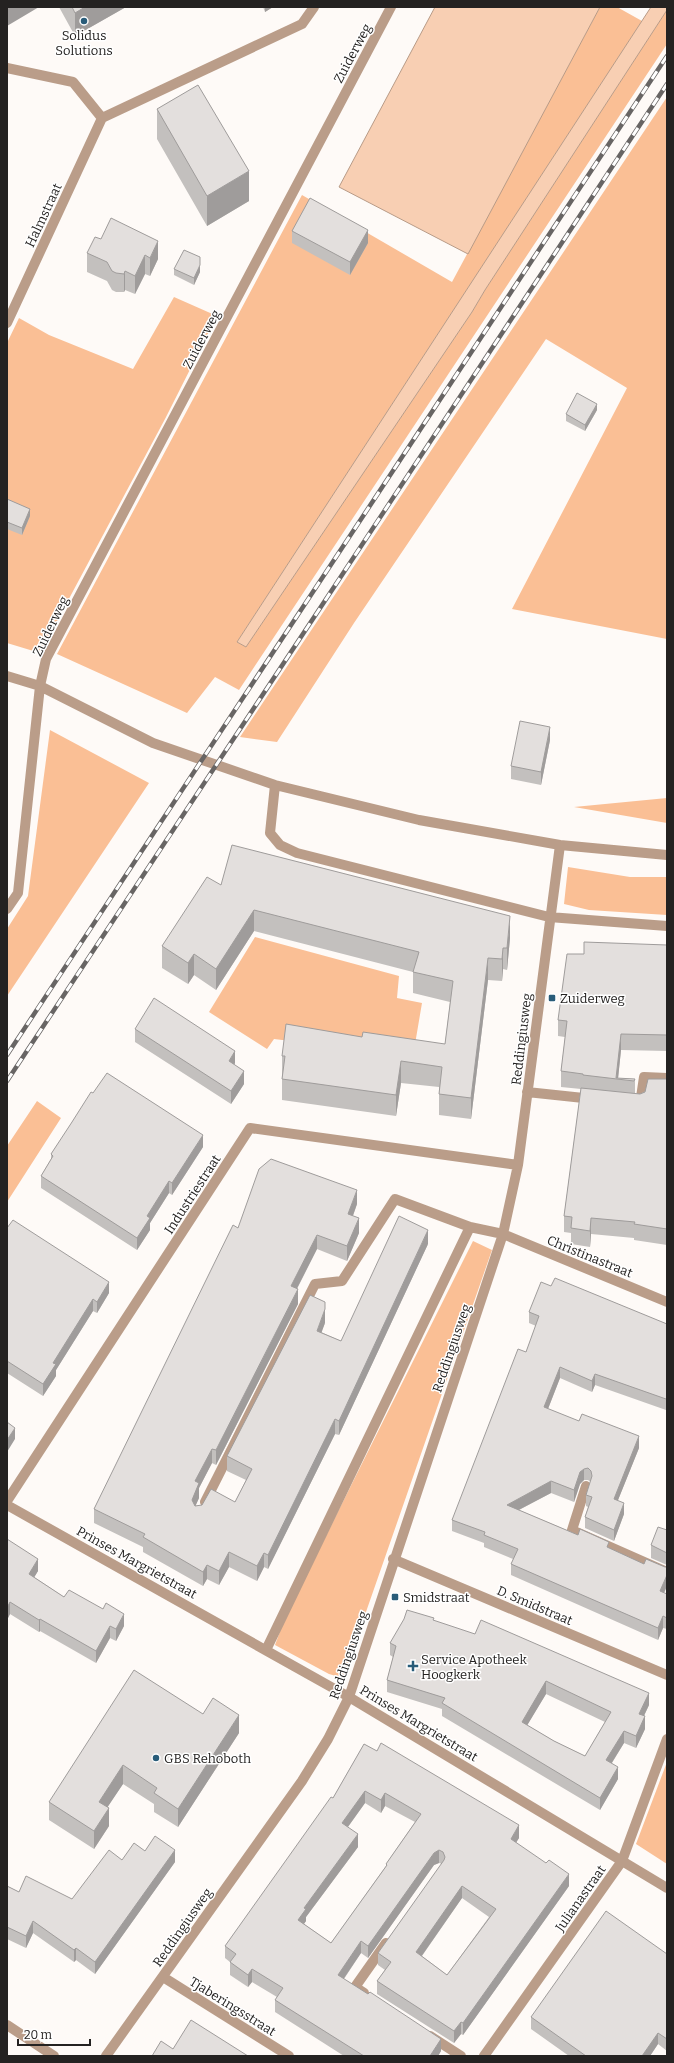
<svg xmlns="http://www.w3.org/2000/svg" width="674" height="2063" font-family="Bitter,serif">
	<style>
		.green { fill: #fabf95 }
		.water { fill: #f8cfb3; stroke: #b89b87 }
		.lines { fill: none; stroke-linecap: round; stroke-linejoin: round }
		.minor { stroke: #ba9d89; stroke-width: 10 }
		.rail-casing { stroke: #686564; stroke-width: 4.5 }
		.rail { stroke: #fff; stroke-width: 3; stroke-dasharray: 9; stroke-linecap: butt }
		.wall { fill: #c3c0be; fill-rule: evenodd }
		.shaded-wall { fill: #9f9c9b }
		.building { fill: #e3dfdd; stroke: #9f9c9b; fill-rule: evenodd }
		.poi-dot { fill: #295c79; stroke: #fff; stroke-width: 1.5 }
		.labels { text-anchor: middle; stroke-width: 3; stroke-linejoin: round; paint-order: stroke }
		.poi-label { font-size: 13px; fill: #242221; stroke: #fff; text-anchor: start }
		.street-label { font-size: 13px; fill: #242221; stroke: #fff }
	</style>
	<rect width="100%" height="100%" fill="#fefaf7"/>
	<path class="green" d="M600 7H617L642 21 237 642 246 647 472 312 485 290 667 10V44L239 690 215 677 187 713 57 654 302 195 452 282Z
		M667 97V639L512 609 627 388 546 339 354 623 277 742 240 737Z
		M174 297 217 316 165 419 40 653 7 643V343L19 318 49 335 133 369Z
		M50 730 149 783 7 996V929L28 896Z
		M667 798V823L574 807Z
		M568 867 630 877H667V915L589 910 564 904Z
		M255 937 399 976 397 998 422 1003 413 1056 274 1039 267 1049 209 1012Z
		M37 1101 61 1118 7 1202V1146Z
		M473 1241 492 1250 343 1678 329 1674 275 1645 285 1618Z
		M667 1762V1864L636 1844Z"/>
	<path class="water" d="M435 7H600L468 254 339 187Z
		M651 7H667V10L485 290 472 312 246 647 237 642Z"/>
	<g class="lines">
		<path class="minor" d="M7 68 73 82 102 118 302 24 314 7
			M7 323 102 118
			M7 676 40 686 153 743 275 785 419 820 560 845 667 855
			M275 785 270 833 280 845 297 853 549 917 667 926
			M7 909 18 893 40 686 46 659 391 7
			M527 1092 593 1099
			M637 1103 640 1104 644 1077 667 1078
			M586 1486 572 1530 667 1572
			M7 1501 250 1128 518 1165
			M205 1502 315 1284 342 1281 395 1199 470 1227
			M7 1505 349 1697 667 1888
			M393 1559 667 1675
			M266 1650 470 1227 503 1234 667 1302
			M163 1977 289 2056
			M364 1993 355 1987 386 1943
			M7 2025 54 2056
			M430 2036 461 2056
			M106 2056 302 1781 328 1739 349 1697 503 1234 518 1165 560 845
			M484 2056 622 1861 667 1739"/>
		<g class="rail-casing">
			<path id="rail" d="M7 1055 667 56
				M7 1081 667 84"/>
		</g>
		<use href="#rail" class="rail"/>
	</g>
	<path class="wall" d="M59 7H126L75 36Z
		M263 7H273L265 12Z
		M157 109 249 201 207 226 157 139Z
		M292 231 368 243 350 275 292 243Z
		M101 239 158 259 150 276 145 274 135 294 125 290 124 292H116L112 290 107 281 87 272V253Z
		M174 269 200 272 194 285 174 275Z
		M597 410 585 431 566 421V414Z
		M7 499 30 516 22 535 7 529Z
		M550 740 541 785 511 779V766Z
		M221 885 510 938 507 970 503 969 502 981 488 980 471 1119 439 1115V1087L401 1083 396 1116 282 1100V1056L445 1044 450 1002 413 993V972L254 931 216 990 194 975 188 984 162 968V946Z
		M667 945V1051L621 1050 618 1078 635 1079V1094H640L667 1079V1245L634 1240V1238L591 1234 590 1247 571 1244V1233L564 1232V1216L581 1089 561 1087V1071L565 1037 558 1036V1020L584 954Z
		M135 1029 235 1063 234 1065 244 1084 231 1104 135 1042Z
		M93 1093 203 1147 172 1195 169 1193 150 1223V1230L137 1250 41 1188V1176L51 1159V1154Z
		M357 1204 353 1216 359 1233 347 1261 317 1249 297 1289 298 1304 216 1465 212 1463 199 1488V1498L195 1506 235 1502 246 1480 227 1471V1456L325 1323 321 1332 341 1341 428 1244 339 1435 335 1434 268 1569 264 1567 257 1581 229 1567 219 1585 207 1579 203 1586 143 1552V1547L94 1523V1509L238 1228Z
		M7 1228 109 1293 97 1313 93 1311 56 1370V1376L43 1396 7 1373Z
		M551 1286 667 1324V1409L666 1410 595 1385 592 1392 560 1378 548 1409 639 1448 618 1500 624 1514 614 1541 585 1528V1517L588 1507 586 1506V1495L591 1482 588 1480H584L580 1484 574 1502 551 1493 519 1510 609 1548 644 1564 665 1567H667V1586L664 1593 667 1594V1629L663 1628 658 1640 511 1575V1564L513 1559 484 1547V1543L452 1531V1520L526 1352 536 1326 529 1323V1312Z
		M667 1530V1565L651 1558V1545Z
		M7 1539 38 1571 34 1577 64 1597 124 1626 116 1641 110 1638 96 1663 40 1631 39 1632 10 1614 7 1620Z
		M434 1621 649 1705 644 1716 645 1729 636 1748 624 1743 612 1763 618 1779 600 1810 442 1716V1709L387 1692V1680L393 1657 390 1655V1643ZM546 1694 605 1722 585 1756 554 1741 527 1725Z
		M203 1714 239 1733 178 1827 154 1812V1804L123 1784 107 1807 109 1826 94 1849 49 1820V1802Z
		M364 1744 519 1838 516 1842 569 1886 463 2035 461 2034 454 2043 377 1994V1981L385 1970 378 1965V1953L442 1864 439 1863 434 1865 368 1958 361 1953 344 1979 441 2051 438 2056H344L275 2012V2000L277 1997 252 1982 248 1987 230 1975V1962L225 1958V1946L333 1798ZM365 1803 381 1813 385 1806 415 1822 386 1864V1866L331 1943 304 1924 306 1921V1917L358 1847 348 1827ZM462 1898 489 1917 447 1975 422 1956Z
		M145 1851 175 1862 95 1974 76 1960 74 1962 33 1933 26 1948 7 1939V1886L19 1892 72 1899 122 1860Z
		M667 1954V2051L658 2044 650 2056H569L531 2029V2017Z"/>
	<path class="shaded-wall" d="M7 7H39L7 26Z
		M85 7H126L75 36V13Z
		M265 7H273L265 12Z
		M249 171V201L207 226V196Z
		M368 230V243L350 275V262Z
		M158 241V259L150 276V258Z
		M145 255V274L135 294V276Z
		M200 265V272L194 285V278Z
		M125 271V290L124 292V274Z
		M597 404V410L585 431V425Z
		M30 509V516L22 535V528Z
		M550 727V740L541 785V772Z
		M254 910V931L216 990V969Z
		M510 916V938L507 970V948Z
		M503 948V969L502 981V959Z
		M194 954V975L188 984V963Z
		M488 958V980L471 1119V1098Z
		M621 1034V1050L618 1079H616Z
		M235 1051V1063L229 1074V1061Z
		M401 1061V1083L396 1116V1095Z
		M244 1071V1084L231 1104V1091Z
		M203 1135V1147L172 1195V1183Z
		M169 1181V1193L150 1223V1230L137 1250V1238L147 1216Z
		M357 1190V1204L348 1229V1214Z
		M359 1218V1233L347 1261V1246Z
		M591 1218V1234L590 1247V1231Z
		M428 1230V1244L339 1435V1421Z
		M317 1235V1249L291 1300V1286Z
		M109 1282V1293L97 1313V1302Z
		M298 1289V1304L216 1465V1450Z
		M93 1299V1311L56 1370V1376L43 1396V1384L53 1363Z
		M325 1309V1323L317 1345V1331Z
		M560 1367V1378L544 1419V1407Z
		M595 1374V1385L592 1392V1381Z
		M667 1398V1409L666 1410V1399Z
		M335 1419V1434L268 1569V1555Z
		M15 1428V1439L7 1452V1440Z
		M639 1436V1448L614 1510V1499Z
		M212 1449V1463L199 1488V1498L192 1514V1500L195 1481Z
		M584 1469V1480L580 1484 574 1502V1490L580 1472Z
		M551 1481V1493L507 1516V1505Z
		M624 1503V1514L614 1541V1530Z
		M229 1552V1567L219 1585V1571Z
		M264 1553V1567L257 1581V1566Z
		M38 1559V1571L29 1586V1574Z
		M207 1565V1579L203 1586V1572Z
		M667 1575V1586L660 1602V1591Z
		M10 1602V1614L7 1620V1608Z
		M124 1614V1626L116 1641V1629Z
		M663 1616V1628L658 1640V1628Z
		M40 1619V1631L39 1632V1620Z
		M110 1626V1638L96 1663V1651Z
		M546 1681V1694L522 1734V1722Z
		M649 1693V1705L639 1726V1714Z
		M239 1715V1733L178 1827V1809Z
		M645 1716V1729L636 1748V1736Z
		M624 1731V1743L606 1772V1760Z
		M123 1765V1784L99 1820V1802Z
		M618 1767V1779L600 1810V1798Z
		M365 1791V1803L342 1835V1823Z
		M385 1793V1806L381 1813V1800Z
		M109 1808V1826L94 1849V1831Z
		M519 1825V1838L511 1851V1839Z
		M358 1834V1847L306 1917V1921L298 1932V1920L304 1908Z
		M175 1850V1862L95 1974V1962Z
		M439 1850V1863L434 1865 368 1958V1946L434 1853Z
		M569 1874V1886L463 2035V2023Z
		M462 1886V1898L416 1964V1952Z
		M33 1921V1933L26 1948V1936Z
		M361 1941V1953L338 1987V1975Z
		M76 1948V1960L74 1962V1950Z
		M252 1969V1982L248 1987V1975Z
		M461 2022V2034L454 2043V2031Z
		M658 2033V2044L650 2056H642Z
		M441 2039V2051L438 2056H430Z"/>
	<path class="building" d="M72 7H85L75 13Z
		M198 85 249 171 207 196 157 109Z
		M310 198 368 230 350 262 292 231Z
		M111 218 158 241 150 258 145 255 135 276 125 271 124 274 116 273 112 271 107 262 87 253 95 237 101 239Z
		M184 250 200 257V265L194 278 174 269Z
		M577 393 597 404 585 425 566 414Z
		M7 499 30 509 22 528 7 522Z
		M520 721 550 727 541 772 511 766Z
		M232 845 510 916 507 948H503L502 959 488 958 471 1098 439 1094 442 1067 401 1061 396 1095 282 1079 285 1056H282L286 1024 362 1037 363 1032 445 1044 453 981 413 972 419 952 254 910 216 969 194 954 188 963 162 946 207 877 221 885Z
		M584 942 667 945V1035L621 1034 616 1078 635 1079 634 1081 583 1075V1074L561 1071 567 1021 558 1020 567 954H584Z
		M154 998 235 1051 229 1061 244 1071 231 1091 135 1029Z
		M107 1073 203 1135 172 1183 169 1181 147 1216 150 1218 137 1238 41 1176 53 1156 51 1154 72 1122 91 1092 93 1093Z
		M648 1079H667V1229L634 1224 635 1222 591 1218 590 1231 571 1228 572 1217 564 1216 581 1088 640 1094 645 1092Z
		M271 1159 357 1190 348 1214 359 1218 347 1246 317 1235 291 1286 298 1289 216 1450 212 1449 195 1481 199 1483 192 1500 195 1506 202 1505 211 1489 235 1502 252 1469 227 1456 310 1295 325 1302V1309L317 1331 341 1341 399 1216 428 1230 339 1421 335 1419 268 1555 264 1553 257 1566 229 1552 219 1571 207 1565 203 1572 143 1537 145 1534 94 1509 233 1225 238 1228 259 1169Z
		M13 1220 109 1282 97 1302 93 1299 53 1363 56 1364 43 1384 7 1361V1228Z
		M555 1278 667 1324V1398L666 1399 595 1374 592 1381 560 1367 544 1407 579 1421 582 1414 639 1436 614 1499 624 1503 614 1530 585 1517 592 1497 586 1495 592 1476 591 1471 588 1468 584 1469 580 1472 574 1490 551 1481 507 1505 578 1535 580 1529 609 1542 607 1547 644 1564 646 1559 665 1567H667V1575L660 1591 667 1594V1618L663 1616 658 1628 511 1564 518 1549 484 1535 485 1532 452 1520 518 1349 526 1352 539 1316 529 1312 541 1282 551 1286Z
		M7 1422 15 1428 7 1440Z
		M658 1527 667 1530V1553L651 1545Z
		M7 1539 38 1559 29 1574 64 1597 69 1590 103 1609 106 1603 124 1614 116 1629 110 1626 96 1651 40 1619 39 1620 10 1602 7 1608Z
		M407 1610 434 1618 433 1620 475 1634 481 1620 649 1693 639 1714 645 1716 636 1736 624 1731 606 1760 618 1767 600 1798 442 1703 445 1698 387 1680 396 1646 390 1643 404 1619ZM546 1681 611 1712 585 1756 554 1741 522 1722Z
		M134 1670 203 1714 213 1698 239 1715 178 1809 154 1793 157 1788 123 1765 99 1802 109 1808 94 1831 49 1802Z
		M381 1743 519 1825 511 1839 546 1863 549 1860 569 1874 463 2023 461 2022 454 2031 377 1981 391 1962 378 1953 444 1860 445 1857 443 1852 439 1850 434 1853 368 1946 361 1941 338 1975 368 1994 370 1992 441 2039 430 2056H364L275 2000 283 1988 252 1969 248 1975 230 1962 236 1954 225 1946 331 1797 333 1798 364 1744 377 1751ZM365 1791 381 1800 385 1793 421 1814 386 1864 387 1865 331 1943 298 1920 306 1909 304 1908 358 1834 342 1823ZM462 1886 496 1909 447 1975 416 1952Z
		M155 1836 175 1850 95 1962 76 1948 74 1950 33 1921 26 1936 7 1927V1886L19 1892 26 1876 72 1899 109 1850 122 1860 134 1843 145 1851Z
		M606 1911 667 1954V2039L658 2033 642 2056H586L531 2017Z
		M191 2020 248 2056H152L161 2041 173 2049Z"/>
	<g class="poi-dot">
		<circle cx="84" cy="21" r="4"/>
		<rect x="548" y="994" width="8" height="8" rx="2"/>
		<rect x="391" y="1593" width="8" height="8" rx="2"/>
		<path d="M411 1660h4v4h4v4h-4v4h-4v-4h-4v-4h4z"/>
		<circle cx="156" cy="1758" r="4"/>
	</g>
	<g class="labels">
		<g class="poi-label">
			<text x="84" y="40" text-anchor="middle">Solidus<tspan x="84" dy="15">Solutions</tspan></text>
			<text x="560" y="1003">Zuiderweg</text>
			<text x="403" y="1602">Smidstraat</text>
			<text x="421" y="1664">Service Apotheek<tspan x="421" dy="15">Hoogkerk</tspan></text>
			<text x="164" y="1763">GBS Rehoboth</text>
		</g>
		<g class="street-label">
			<text transform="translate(352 53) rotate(-62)" y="5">Zuiderweg</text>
			<text transform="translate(43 215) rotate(-65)" y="5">Halmstraat</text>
			<text transform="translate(201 339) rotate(-62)" y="5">Zuiderweg</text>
			<text transform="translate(50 626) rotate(-64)" y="5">Zuiderweg</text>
			<text transform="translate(521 1039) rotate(-83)" y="5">Reddingiusweg</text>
			<text transform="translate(192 1194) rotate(-57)" y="5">Industriestraat</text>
			<text transform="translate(590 1256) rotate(22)" y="5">Christinastraat</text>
			<text transform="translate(451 1348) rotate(-71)" y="5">Reddingiusweg</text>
			<text transform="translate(137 1562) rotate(29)" y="5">Prinses Margrietstraat</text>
			<text transform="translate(535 1605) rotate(23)" y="5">D. Smidstraat</text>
			<text transform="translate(348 1655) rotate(-71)" y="5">Reddingiusweg</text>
			<text transform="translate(419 1723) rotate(31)" y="5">Prinses Margrietstraat</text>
			<text transform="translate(580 1898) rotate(-55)" y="5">Julianastraat</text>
			<text transform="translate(182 1927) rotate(-55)" y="5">Reddingiusweg</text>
			<text transform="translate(233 2006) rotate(32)" y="5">Tjaberingsstraat</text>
		</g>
	</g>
	<rect width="674" height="2063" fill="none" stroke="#242221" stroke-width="16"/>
	<path d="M18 2039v6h72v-6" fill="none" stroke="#242221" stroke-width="2"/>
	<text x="24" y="2039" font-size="12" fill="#242221" stroke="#ffffff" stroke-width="3" paint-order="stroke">20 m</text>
</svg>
